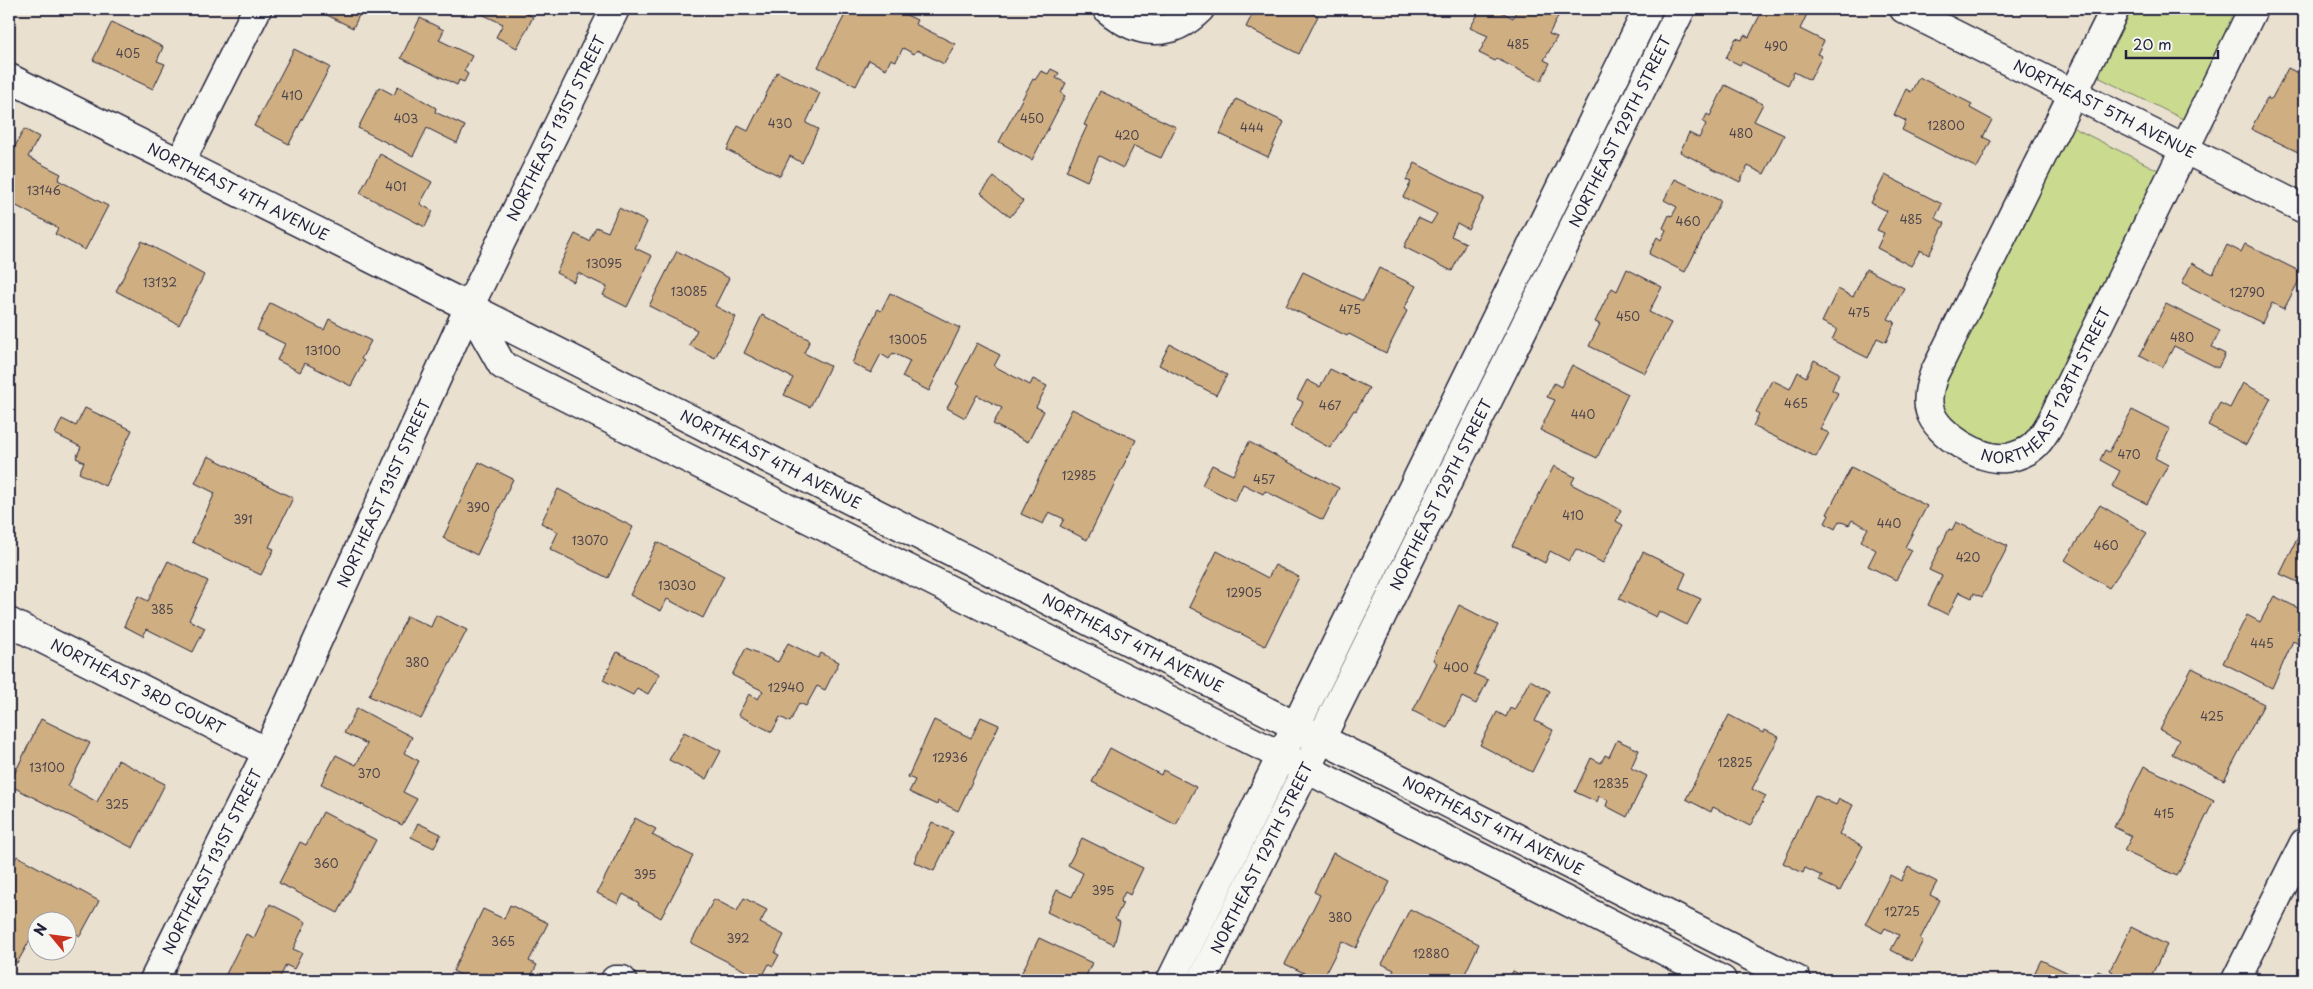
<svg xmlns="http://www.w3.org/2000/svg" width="2313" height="989" font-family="'Playpen Sans',sans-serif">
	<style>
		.green { fill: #cadb8f; stroke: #767e65 }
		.building { fill: #cfae82; stroke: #22223b }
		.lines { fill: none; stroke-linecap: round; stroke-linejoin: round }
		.minor-casing { stroke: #22223b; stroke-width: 31 }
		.minor { stroke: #f6f6f2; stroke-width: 28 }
		.labels { text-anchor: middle; stroke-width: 4; stroke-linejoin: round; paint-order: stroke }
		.number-label { font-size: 12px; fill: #4d454d }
		.street-label { font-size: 15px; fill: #22223b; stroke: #f6f6f2 }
	</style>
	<rect width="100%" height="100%" fill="#eae0d0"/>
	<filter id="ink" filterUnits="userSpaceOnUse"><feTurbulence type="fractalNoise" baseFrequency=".02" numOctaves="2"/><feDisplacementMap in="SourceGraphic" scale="10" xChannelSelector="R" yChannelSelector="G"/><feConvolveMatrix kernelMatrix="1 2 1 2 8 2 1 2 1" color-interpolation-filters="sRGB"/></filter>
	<g filter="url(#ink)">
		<path class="green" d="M2124 9H2242L2192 110 2183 119 2100 78 2099 66Z
			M2072 127 2160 171 2038 428 2005 450 1956 431 1940 408 1942 378 2065 134Z"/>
		<path class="building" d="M315 9H362L353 28Z
			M471 9H525L523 12 533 17 517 48 496 37 503 24Z
			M848 9H894L917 20 915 24 955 44 944 64 917 50 914 54 903 48 896 61 891 59 886 69 869 60 856 86 818 67Z
			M1255 9H1304L1318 16 1299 54 1246 27Z
			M1481 9H1496L1513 18 1517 9H1562L1549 34 1557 37 1544 60 1550 63 1541 81 1497 59 1495 61 1479 53 1488 36 1470 28Z
			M1763 9H1801L1808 12 1800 29 1824 41 1817 54 1822 56 1810 80 1794 72 1788 85 1742 62 1740 65 1726 58 1736 38 1742 40 1744 35 1749 37Z
			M420 18 444 30 439 40 472 56 464 71 468 74 464 82 459 80 457 85 401 58Z
			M112 22 163 47 157 61 165 64 153 89 93 60Z
			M294 49 330 67 289 144 254 126Z
			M2288 68 2304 76V155L2251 129 2267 98 2271 100Z
			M1051 69 1059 73 1056 78 1066 83 1061 93 1065 96 1032 160 999 142 1033 79 1035 80 1041 71 1048 74Z
			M777 72 820 93 806 123 818 129 802 163 790 156 780 176 727 150 738 126 748 131Z
			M1919 77 1972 104 1970 108 1992 120 1983 137 1991 141 1977 168 1902 130 1906 121 1894 115 1906 89 1911 92Z
			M1725 85 1763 104 1754 121 1784 135 1764 174 1748 166 1740 182 1680 152 1689 133 1699 138 1706 124 1703 122 1707 114 1710 116Z
			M398 86 436 108 435 112 465 126 457 143 427 128 413 156 358 128 379 87 394 95Z
			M1100 91 1176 127 1161 158 1134 146 1123 168 1099 156 1087 181 1066 171 1087 126 1084 125Z
			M1236 99 1284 122 1268 157 1220 134Z
			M24 129 39 137 28 157 61 174 58 180 108 206 85 250 55 234 58 228 9 202V158Z
			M380 154 432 182 420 204 433 211 425 227 360 193Z
			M1415 163 1484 198 1468 229 1457 223 1451 236 1466 243 1452 271 1404 247 1418 218 1431 224 1437 214 1403 197 1411 182 1406 180Z
			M1885 175 1942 204 1935 218 1945 223 1929 255 1920 250 1911 266 1877 248 1884 233 1877 230 1887 211 1871 203Z
			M994 177 1023 201 1010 217 981 193Z
			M1675 179 1721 201 1685 272 1649 254 1657 237 1661 240 1666 230 1663 228 1669 215 1672 216 1677 207 1664 200Z
			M619 208 647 222 635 248 652 256 627 307 603 295 607 287 578 273 574 282 556 273 575 234 589 241 596 227 608 232Z
			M142 241 204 275 179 325 116 291Z
			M2245 244 2303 273 2284 309 2272 303 2262 323 2182 283 2192 263 2213 274 2227 245 2241 252Z
			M677 251 729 278 715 306 736 317 715 358 689 345 697 330 649 306Z
			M1379 268 1416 286 1404 309 1407 311 1386 353 1349 334 1347 336 1286 306 1303 272 1363 301Z
			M1627 269 1662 287 1649 312 1671 323 1645 373 1589 346 1600 324 1595 322 1603 305 1612 288 1617 291Z
			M1866 269 1904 288 1888 319 1895 322 1886 342 1877 338 1868 358 1832 340 1837 329 1822 322 1838 289 1853 297Z
			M890 293 960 328 929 391 902 377 910 361 893 353 889 359 881 354 871 373 852 363 878 309 881 311Z
			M270 303 324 330 329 319 371 341 361 359 364 361 351 386 305 363 300 372 277 360 285 344 257 330Z
			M2166 304 2220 331 2212 347 2225 354 2218 368 2174 346 2163 367 2140 355Z
			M762 315 810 340 804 353 830 366 810 407 784 395 793 378 744 353Z
			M977 343 1000 355 994 366 1030 385 1033 379 1047 386 1036 407 1044 411 1028 442 993 424 1002 408 977 395 965 418 947 408 959 386 956 384Z
			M1170 344 1227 375 1216 395 1159 365Z
			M1814 360 1839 373 1832 390 1838 393 1820 429 1829 433 1816 457 1753 426 1759 414 1756 412 1772 380 1790 389 1798 372 1806 377Z
			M1572 365 1628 394 1597 458 1540 430 1555 400 1547 397 1554 383 1561 387Z
			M1330 369 1369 388 1356 411 1354 410 1330 448 1290 426 1303 402 1297 399 1307 380 1320 387Z
			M2243 383 2271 398 2246 445 2208 425 2220 403 2230 408Z
			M85 408 132 430 105 486 79 473 84 462 76 458 81 447 55 434 62 419 76 426Z
			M1072 409 1136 440 1087 540 1060 526 1064 519 1049 512 1043 524 1021 514Z
			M2132 410 2170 429 2155 458 2168 465 2147 504 2112 486 2120 471 2100 460 2105 450 2109 452Z
			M1249 442 1339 488 1323 520 1265 491 1263 494 1243 484 1235 501 1202 485 1212 465 1233 475Z
			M208 456 293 498 269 547 274 549 261 575 192 542 215 493 195 483Z
			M479 462 513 479 477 555 443 538Z
			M1554 466 1575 477 1571 484 1621 510 1616 521 1623 525 1603 563 1576 549 1569 561 1550 551 1545 563 1512 546Z
			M1851 467 1927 506 1905 547 1912 550 1896 580 1868 566 1876 550 1861 541 1868 528 1852 520 1849 525 1839 521 1835 529 1825 523 1829 515 1827 514Z
			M558 489 633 527 608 578 550 549 558 532 541 523Z
			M2100 505 2147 533 2109 588 2065 560Z
			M1956 522 2008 546 1982 597 1974 593 1972 598 1959 592 1948 615 1928 605 1942 576 1929 570 1949 529 1952 530Z
			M2300 533 2304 535V585L2280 574Z
			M657 542 724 576 703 618 667 599 661 611 630 595Z
			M1217 551 1268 578 1275 565 1299 577 1265 646 1189 607Z
			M1643 552 1686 573 1679 589 1701 599 1687 625 1659 611 1656 617 1619 599Z
			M168 561 208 581 189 620 205 628 193 652 147 629 143 636 124 626 138 596 148 601Z
			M2274 596 2304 611V647L2293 641 2272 688 2223 663 2247 615 2260 622Z
			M1459 605 1498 625 1474 674 1488 680 1476 704 1462 697 1447 728 1413 711 1437 663 1433 660Z
			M436 615 467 630 421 719 369 696 407 616 431 627Z
			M788 643 818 658 821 653 839 662 825 690 817 686 806 706 799 703 790 722 780 717 772 732 738 715 749 694 758 699 763 691 732 675 746 648 778 662Z
			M617 652 660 674 648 694 637 688 633 695 603 680Z
			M2192 668 2264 704 2224 780 2172 754 2179 740 2160 730Z
			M1530 680 1550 691 1535 721 1553 730 1532 772 1480 745 1497 712 1506 717 1510 708 1514 710Z
			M357 708 412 737 404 753 419 761 403 792 417 799 402 825 321 784 336 755 356 765 367 744 344 733Z
			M1729 715 1763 733 1765 730 1779 737 1752 789 1766 796 1750 826 1713 807 1711 812 1686 799Z
			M981 717 999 725 958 811 938 801 937 805 909 792 915 780 908 777 934 720 971 738Z
			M41 719 90 743 68 786 97 802 118 760 165 784 133 848 9 785Z
			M684 732 721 751 706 779 669 760Z
			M1617 740 1639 750 1631 768 1647 776 1627 817 1606 806 1608 800 1599 796 1597 802 1575 792 1591 758 1601 763 1605 755 1609 757Z
			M1110 748 1161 775 1163 770 1196 787 1176 825 1092 782Z
			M2144 766 2214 800 2177 876 2124 851 2132 836 2114 827Z
			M1815 795 1836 805 1839 799 1853 805 1839 834 1863 846 1840 891 1819 881 1822 876 1805 868 1803 873 1783 863Z
			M323 812 376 840 338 913 279 883 300 842 306 845Z
			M635 818 656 829 652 835 693 856 661 918 638 905 639 903 623 894 618 904 597 893Z
			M932 822 953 832 934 871 914 862Z
			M418 823 441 834 434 848 411 837Z
			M1082 838 1143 868 1130 895 1125 892 1120 902 1123 903 1115 919 1120 922 1114 945 1047 912 1057 890 1072 897 1083 873 1068 865Z
			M1333 853 1390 882 1356 948 1342 941 1322 980H1319L1285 964 1320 895 1314 892Z
			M17 856 99 901 80 936 68 929V922H54L43 916 40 922H38V926L17 963 9 958V871Z
			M1908 867 1937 882 1930 895 1940 900 1920 939 1923 941 1912 961 1891 950 1899 935 1885 928 1882 933 1865 924 1890 875 1901 881Z
			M744 898 767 910 760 923 784 935 775 953 779 955 773 966 769 964 761 979 691 943 714 899 737 911Z
			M270 904 306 922 293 949 302 953 294 969 286 965 280 977 288 980H234L225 976 246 934 254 938Z
			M510 905 548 923 529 961 537 965 529 980H471L453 971 483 909 504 919Z
			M1410 909 1479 944 1462 980H1389L1394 970 1382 964Z
			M2131 927 2167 945 2149 980H2094L2098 971 2110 977 2113 972 2110 970Z
			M1039 938 1092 963 1084 980H1018Z
			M2041 960 2083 980H2031Z
			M1513 971 1531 980H1508Z"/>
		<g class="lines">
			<g class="minor-casing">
				<g id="minor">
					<path d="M1107 9C1138 35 1170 39 1200 9"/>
					<path id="s1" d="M1904 9 2304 209"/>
					<path id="s2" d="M2115 9 1934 374C1930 385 1926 399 1930 411 1937 435 1981 461 2005 458 2010 458 2018 455 2023 453 2037 447 2044 434 2051 422L2253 9"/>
					<path id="s3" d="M9 78 469 307 1797 980"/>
					<path d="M180 163 257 9"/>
					<path d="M469 307 502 365 1281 756 1722 980"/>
					<path id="s4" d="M9 622 267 752"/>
					<path id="s5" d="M154 980 267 752 469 307 615 9"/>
					<path d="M615 980H622"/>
					<path d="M1171 980 1648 9"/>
					<path id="s6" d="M1202 980 1681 9"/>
					<path d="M2236 980 2304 843"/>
				</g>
			</g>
			<use href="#minor" class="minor"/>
		</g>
	</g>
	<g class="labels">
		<g class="number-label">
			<text x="1518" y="49">485</text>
			<text x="1776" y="51">490</text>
			<text x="128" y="58">405</text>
			<text x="292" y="100">410</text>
			<text x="406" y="123">403</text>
			<text x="1032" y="123">450</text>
			<text x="780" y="128">430</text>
			<text x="1946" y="130">12800</text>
			<text x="1252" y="132">444</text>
			<text x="1741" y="138">480</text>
			<text x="1127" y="140">420</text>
			<text x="396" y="191">401</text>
			<text x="44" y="195">13146</text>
			<text x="1911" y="224">485</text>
			<text x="1688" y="226">460</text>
			<text x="604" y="268">13095</text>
			<text x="160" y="287">13132</text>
			<text x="689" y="296">13085</text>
			<text x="2247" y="297">12790</text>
			<text x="1350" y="314">475</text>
			<text x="1859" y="317">475</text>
			<text x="1628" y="321">450</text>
			<text x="2182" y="342">480</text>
			<text x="908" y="344">13005</text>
			<text x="323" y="355">13100</text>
			<text x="1796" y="408">465</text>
			<text x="1330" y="410">467</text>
			<text x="1583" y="419">440</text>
			<text x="2129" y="459">470</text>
			<text x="1079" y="480">12985</text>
			<text x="1264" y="484">457</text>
			<text x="478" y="512">390</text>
			<text x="1573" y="520">410</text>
			<text x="243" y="524">391</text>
			<text x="1889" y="528">440</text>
			<text x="590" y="545">13070</text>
			<text x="2106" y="550">460</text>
			<text x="1968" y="562">420</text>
			<text x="677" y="590">13030</text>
			<text x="1244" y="597">12905</text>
			<text x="162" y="614">385</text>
			<text x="2262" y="648">445</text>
			<text x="417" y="667">380</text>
			<text x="1456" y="672">400</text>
			<text x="786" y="692">12940</text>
			<text x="2212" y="721">425</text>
			<text x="950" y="762">12936</text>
			<text x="1735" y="767">12825</text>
			<text x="47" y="772">13100</text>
			<text x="369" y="778">370</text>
			<text x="1611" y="788">12835</text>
			<text x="117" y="809">325</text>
			<text x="2164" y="818">415</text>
			<text x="326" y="868">360</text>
			<text x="645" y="879">395</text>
			<text x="1103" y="895">395</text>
			<text x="1902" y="916">12725</text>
			<text x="1340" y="922">380</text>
			<text x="738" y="943">392</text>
			<text x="503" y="946">365</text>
			<text x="1431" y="958">12880</text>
		</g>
		<g class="street-label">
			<text dy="5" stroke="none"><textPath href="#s1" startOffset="224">NORTHEAST 5TH AVENUE</textPath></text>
			<text dy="5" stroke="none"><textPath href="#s5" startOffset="942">NORTHEAST 131ST STREET</textPath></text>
			<text dy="5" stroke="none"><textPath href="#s6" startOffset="946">NORTHEAST 129TH STREET</textPath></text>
			<text dy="5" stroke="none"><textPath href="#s3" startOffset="256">NORTHEAST 4TH AVENUE</textPath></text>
			<text dy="5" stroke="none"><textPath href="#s2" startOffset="620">NORTHEAST 128TH STREET</textPath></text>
			<text dy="5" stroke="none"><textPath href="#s3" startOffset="852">NORTHEAST 4TH AVENUE</textPath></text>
			<text dy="5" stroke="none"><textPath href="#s5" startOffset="538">NORTHEAST 131ST STREET</textPath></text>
			<text dy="5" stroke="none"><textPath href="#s6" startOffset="541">NORTHEAST 129TH STREET</textPath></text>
			<text dy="5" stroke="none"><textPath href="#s3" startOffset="1258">NORTHEAST 4TH AVENUE</textPath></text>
			<text dy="5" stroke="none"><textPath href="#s4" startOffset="144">NORTHEAST 3RD COURT</textPath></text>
			<text dy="5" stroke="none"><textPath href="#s3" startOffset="1662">NORTHEAST 4TH AVENUE</textPath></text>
			<text dy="5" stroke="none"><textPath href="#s6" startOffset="136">NORTHEAST 129TH STREET</textPath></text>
			<text dy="5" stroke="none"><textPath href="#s5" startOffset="132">NORTHEAST 131ST STREET</textPath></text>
		</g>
	</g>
	<rect width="2313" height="989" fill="none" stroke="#f6f6f2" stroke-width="30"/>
	<rect x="15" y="15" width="2283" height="959" fill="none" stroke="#22223b" stroke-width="2" filter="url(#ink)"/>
	<g transform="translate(52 936) rotate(299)"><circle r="24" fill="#f6f6f2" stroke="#a1a1a9"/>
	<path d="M0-4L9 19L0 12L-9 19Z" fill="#c8321e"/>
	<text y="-8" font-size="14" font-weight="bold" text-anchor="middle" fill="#22223b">N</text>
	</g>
	<path d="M2126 50v8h92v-8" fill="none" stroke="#22223b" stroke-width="2.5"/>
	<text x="2133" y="50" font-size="15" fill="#22223b" stroke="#f6f6f2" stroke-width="4" paint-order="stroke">20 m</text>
</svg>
